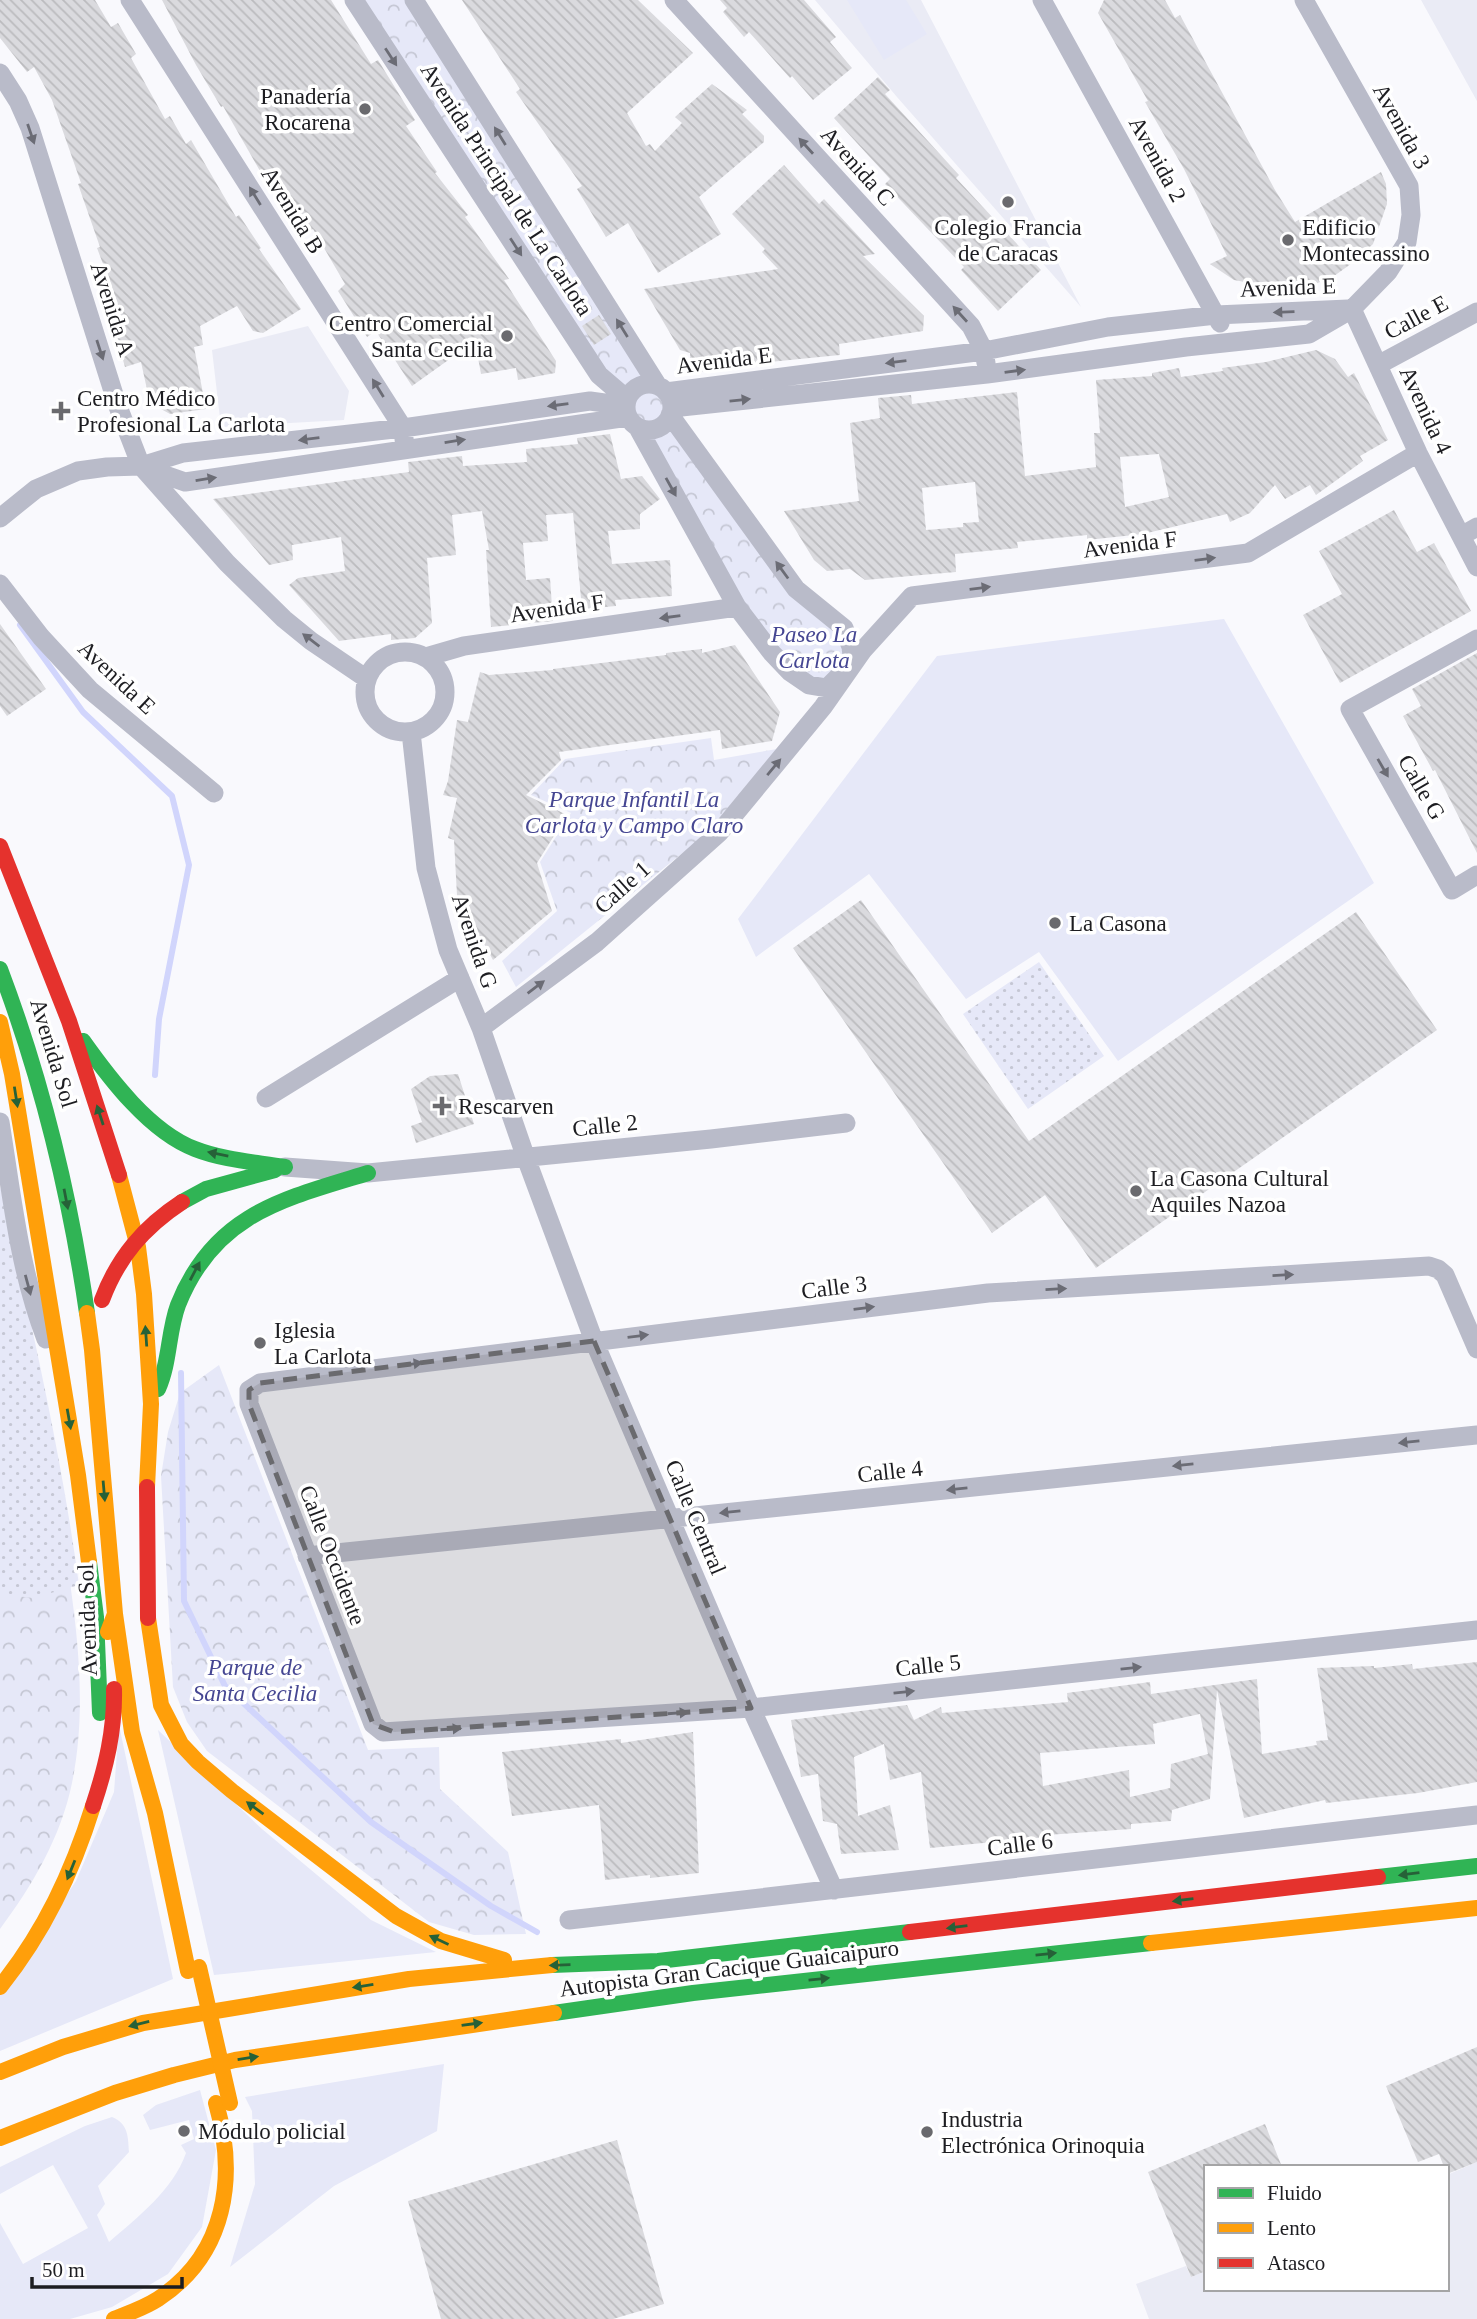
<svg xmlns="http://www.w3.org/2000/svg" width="1477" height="2319" font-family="Georgia,serif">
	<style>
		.built { fill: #eaebf5 }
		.grass { fill: #e6e8f8 }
		.park { fill: url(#park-crowns) }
		.garden { fill: url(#garden-dots) }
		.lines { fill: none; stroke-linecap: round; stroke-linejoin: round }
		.stream { stroke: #d1d5fc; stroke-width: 6 }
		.building { fill: url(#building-back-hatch); fill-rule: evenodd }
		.street { stroke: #b9bbc9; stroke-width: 19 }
		.fast { stroke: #30b455; stroke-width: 16 }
		.slow { stroke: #ff9f0a; stroke-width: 16 }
		.jam { stroke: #e5322d; stroke-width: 16 }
		.slow-bridge { stroke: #ff9f0a; stroke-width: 16 }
		.jam-bridge { stroke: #e5322d; stroke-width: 16 }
		.oneway { fill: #6b6c75 }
		.oneway2 { fill: #266138 }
		.marked { fill: #6a6a6e; fill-opacity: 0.2; stroke: #6a6a6e; stroke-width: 5; stroke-dasharray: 14 9; stroke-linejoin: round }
		.poi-dot { fill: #6a6a6e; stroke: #fff; stroke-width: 2.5 }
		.labels { text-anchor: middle; stroke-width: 7; stroke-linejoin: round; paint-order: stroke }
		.poi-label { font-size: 23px; fill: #1d1d21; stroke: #fff; text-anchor: start }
		.street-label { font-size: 23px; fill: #1d1d21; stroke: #fff }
		.park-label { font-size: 23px; font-style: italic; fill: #454692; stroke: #fff }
	</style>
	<defs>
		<pattern id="park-crowns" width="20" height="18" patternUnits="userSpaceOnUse" patternTransform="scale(1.75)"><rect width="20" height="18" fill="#e6e8f8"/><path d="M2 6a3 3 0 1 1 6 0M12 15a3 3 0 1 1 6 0" fill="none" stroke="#c5c7d4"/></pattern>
		<pattern id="garden-dots" width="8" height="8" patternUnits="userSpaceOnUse" patternTransform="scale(1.75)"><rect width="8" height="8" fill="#e6e8f8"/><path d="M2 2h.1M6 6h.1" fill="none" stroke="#c5c7d4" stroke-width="1.8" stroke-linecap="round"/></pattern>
		<pattern id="building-back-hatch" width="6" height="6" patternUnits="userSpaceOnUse" patternTransform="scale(1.75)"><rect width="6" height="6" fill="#dadade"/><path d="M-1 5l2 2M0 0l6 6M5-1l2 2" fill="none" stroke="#bbbbbe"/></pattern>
	</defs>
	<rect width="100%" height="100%" fill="#f9f9fd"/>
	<path class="built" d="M815 0H921L1081 307 897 97Z
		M1421 0H1477V101L1467 83Z
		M308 326 349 391 344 420 221 427 212 350Z
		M1477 2162V2319H1149L1136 2284 1186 2266 1191 2277 1206 2271V2289H1447V2175Z"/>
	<path class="grass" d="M847 0H906L927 34 884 60Z
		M1224 619 1374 883 1118 1061 1039 952 966 999 869 874 756 957 738 919 937 656Z
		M119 1725 173 1979 0 2051V1993L76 1881 114 1792Z
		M158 1730 262 1829 371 1920 436 1952 214 1975Z
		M444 2064 437 2131 334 2186 230 2267 255 2184 252 2111 245 2097Z
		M200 2090 216 2150 202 2227 168 2274 112 2307 70 2319H0V2223L23 2264 88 2228 53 2165 0 2194V2167L85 2126 112 2117C128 2124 128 2135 129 2152L98 2186 105 2204 97 2215 109 2242C138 2217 173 2190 186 2153L181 2145 194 2139 189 2120 150 2130 143 2115 156 2105Z"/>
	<path class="park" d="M354 0H414L658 386 796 589 839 623 853 663 827 688 781 664 638 428Z
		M711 738 714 760 777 749 705 835 516 987 502 961 557 911 540 862 571 813 531 795 565 759Z
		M0 1251C24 1354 51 1457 67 1562 78 1635 87 1710 72 1783 61 1837 32 1886 0 1929Z
		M219 1365 368 1750 439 1747 440 1789 508 1852 526 1934 474 1935 429 1922 207 1751 187 1722 173 1687 161 1476 168 1432 180 1393Z"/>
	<path class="garden" d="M1039 962 1104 1056 1028 1109 963 1014Z
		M0 1186C30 1318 61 1451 79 1585L33 1598 0 1594Z"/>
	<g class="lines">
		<path class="stream" d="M20 625 83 712 172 796 189 865 159 1019 155 1075
			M181 1373 184 1601 225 1686 371 1822 491 1906 537 1932"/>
	</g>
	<path class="building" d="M0 0H95L111 27 118 23 136 54 131 58 165 119 170 116 186 144 191 140 236 217 239 215 261 248 259 249 301 309 263 333 253 331 237 306 200 326 203 345 194 347 206 409 170 414 150 403 141 362 125 367 107 304 117 301 97 248 100 247 78 184 81 183 52 100 34 67 27 72 0 38Z
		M162 0H331L371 64 378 60 415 120 406 126 437 172 435 173 468 215 465 217 509 279 504 280 556 361 555 373 518 380 516 368 481 374 475 341 412 386 376 331 367 337 338 291 345 284 313 229 301 236 275 190 272 192 223 106 221 107 196 65Z
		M462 0H638L693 53 627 113 646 146 650 144 655 151 682 123 675 117 712 84 747 110 742 114 764 136V142L699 197 721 234 658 273 628 223 606 237 577 189 582 186 516 92 520 89Z
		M720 0H804L836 37 830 42 852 68 813 100 792 76 790 78 749 32 744 37 723 12 727 8Z
		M1104 0H1165L1175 18 1180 15 1275 190 1295 222 1381 172 1386 184 1387 204 1373 244 1355 261 1334 276 1313 285 1292 288 1271 287 1234 280 1210 264 1227 256 1184 169 1145 102 1148 101 1098 13Z
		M878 77 890 90 885 94 959 175 956 178 1041 270 998 311 961 270 964 267 885 184 890 179 834 118Z
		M784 165 819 204 824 199 875 254 863 256 924 316 923 331 839 344 840 355 711 368 712 372 691 371 690 353 680 350 644 289 778 269 762 252 765 249 732 214Z
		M599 315 611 334 594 345 582 326Z
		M1316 350 1335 359 1348 377 1354 373 1388 440 1360 456 1363 461 1316 495 1310 485 1285 499 1275 485 1250 513 1230 522 1227 514 1143 534 1087 540V535L1017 542 1018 548 955 554 956 572 865 580 850 569 827 571 814 560 784 511 859 501 850 423 880 418 878 398 911 395 912 404 1017 392 1025 476 1096 467 1094 433H1100L1096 380 1152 376V373L1179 368 1181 377 1223 371 1222 368 1266 362ZM1159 454 1169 497 1125 507 1120 457ZM975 482 979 522 963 523V527L926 530 922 488Z
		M610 434 621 479 642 476 660 499 640 514V529L608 531 612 564 670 560 672 596 615 600 616 606 582 609 573 513 546 515 548 541 523 543 526 580 550 578 553 621 491 627 486 550H489L482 511 452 515 456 555 427 558 432 623 415 638 391 640V634L339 641 289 585 298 578 345 571 341 537 292 545 293 560 269 565 213 499 409 472 408 462 462 456 463 466 527 462 526 449 578 444 577 438Z
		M1394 510 1417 552 1434 543 1471 611 1340 683 1303 615 1342 594 1319 551Z
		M0 624 46 689 7 716 0 706Z
		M735 645 780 712 772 741 722 749 720 730 559 752 561 760 526 795 567 815 537 863 552 911 493 960 480 936 468 941 458 914 454 840 448 838 457 798 443 795 448 781 457 720 468 722 480 672 489 675 553 670V669L666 655V653L702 649V653Z
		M1477 653V853L1435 770 1433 771 1403 716 1421 706 1412 689Z
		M861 900 1029 1141 1356 912 1437 1030 1096 1268 1045 1195 992 1233 793 948Z
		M458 1074 474 1124 416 1143 411 1126 422 1122 411 1089 430 1076Z
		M1477 1662V1782L1418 1793 1326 1803 1325 1800 1244 1818 1217 1690 1210 1799 1172 1810 1171 1821 1131 1824V1829L1047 1835V1837L930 1848 921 1772 890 1780 884 1744 854 1757 858 1816 890 1805 899 1850 841 1854 837 1824 823 1821 818 1774 801 1777 791 1720 907 1705 914 1720 941 1707 942 1713 1068 1702 1067 1693 1150 1682 1151 1694 1257 1679 1262 1754 1317 1745 1316 1741 1328 1740 1317 1668 1374 1666V1668L1412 1664 1413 1669ZM1200 1714 1208 1754 1171 1764 1170 1788 1130 1797 1129 1770 1043 1786 1040 1753 1155 1744 1153 1724Z
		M693 1732 699 1873 650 1878V1875L605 1880 599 1805 512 1816 502 1752 621 1739V1743Z
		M1477 2047V2162L1447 2174V2167H1444L1439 2154 1418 2162 1386 2086Z
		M1265 2124 1282 2167H1206V2271L1191 2277 1148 2172Z
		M617 2140 664 2304 613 2319H441L408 2201Z"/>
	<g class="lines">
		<path class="street" d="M130 0 403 428 405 449
			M354 0 599 375 627 399
			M414 0 658 386
			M674 0 971 326 984 351 986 363
			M1042 0 1220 323
			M0 73 18 101 30 128 117 404 141 466 227 563 284 619 311 641 367 679
			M1352 309 1418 453 1477 567
			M1378 365 1477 312
			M626 407a23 23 0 1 1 46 0a23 23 0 1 1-46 0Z
			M666 392 984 351 1108 327 1216 315 1348 309
			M672 408 987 374 1186 347 1309 334 1352 309 1388 272 1407 242 1411 215 1409 186 1304 0
			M670 415 796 589 844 628 851 647 853 663
			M638 428 737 607 772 653 790 672 809 685 827 688 839 676
			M145 468 185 482 628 417
			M0 518 36 489 78 471 107 467 141 466 183 453 403 428 590 401 626 406
			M1461 536 1477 527
			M0 584 41 637 90 690 214 793
			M1477 639 1350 709 1452 890 1477 875
			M365 692a40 40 0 1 1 80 0a40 40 0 1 1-80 0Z
			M426 657 464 646 737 607
			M411 732 426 868 448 950 481 1028 526 1158 594 1341 751 1708 834 1890
			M481 1028 597 942 719 833 823 707 863 650 912 596 1248 553 1418 453
			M266 1098 460 978
			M0 1122C12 1196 19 1269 46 1339
			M285 1167 368 1173 711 1139 846 1123
			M1477 1349 1445 1275 1438 1269 1429 1266 988 1293 260 1383 249 1390V1404L373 1724 383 1732 751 1708 1477 1630
			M307 1556 1477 1435
			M569 1920 1477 1815"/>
		<path class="fast" d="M0 969C42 1080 70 1196 87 1313
			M83 1041C110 1079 150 1132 195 1149 223 1160 255 1162 285 1167
			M182 1202 206 1189 275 1170
			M158 1389C170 1362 168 1332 178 1305 214 1214 283 1199 368 1173
			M89 1562 96 1617 100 1713
			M1378 1877 1477 1866
			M552 1965 658 1961 910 1932
			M554 2013 693 1993 1151 1943"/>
		<path class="slow" d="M0 1022 12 1074 78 1475 89 1562
			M119 1175 138 1247 144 1294 151 1404 147 1487
			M87 1313 92 1350 115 1614 108 1632
			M115 1614 132 1732 155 1813 188 1971
			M148 1618 161 1705 181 1744 198 1762 232 1791 396 1916 441 1941 504 1960
			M1151 1943 1477 1908
			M0 1987C44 1932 72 1873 93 1806
			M0 2072 63 2047 143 2023 409 1979 552 1965
			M0 2138 115 2093 174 2075 235 2060 554 2013
			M114 2319C129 2313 144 2308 158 2299 227 2254 237 2176 216 2103"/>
		<path class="jam" d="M0 846 69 1021 119 1175
			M147 1487 148 1618
			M93 1806C106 1767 115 1730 114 1689
			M910 1932 1378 1877"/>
		<path class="slow-bridge" d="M199 1967 230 2103"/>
		<path class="jam-bridge" d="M102 1300C118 1257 144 1227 182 1202"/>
	</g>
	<defs><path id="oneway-solid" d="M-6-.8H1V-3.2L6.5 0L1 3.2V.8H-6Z" transform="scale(1.75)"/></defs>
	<g class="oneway">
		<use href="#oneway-solid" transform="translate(391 57) rotate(57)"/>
		<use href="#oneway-solid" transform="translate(31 134) rotate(71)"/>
		<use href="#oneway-solid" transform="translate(500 136) rotate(-122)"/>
		<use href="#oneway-solid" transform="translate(806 146) rotate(-132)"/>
		<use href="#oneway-solid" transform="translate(255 196) rotate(-122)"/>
		<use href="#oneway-solid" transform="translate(516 247) rotate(57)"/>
		<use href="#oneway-solid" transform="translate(1284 312) rotate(178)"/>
		<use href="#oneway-solid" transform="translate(960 314) rotate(-132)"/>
		<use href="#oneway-solid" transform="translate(622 328) rotate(-122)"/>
		<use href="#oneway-solid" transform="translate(100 350) rotate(72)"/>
		<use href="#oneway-solid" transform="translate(896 362) rotate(173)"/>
		<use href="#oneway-solid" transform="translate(1015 371) rotate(-8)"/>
		<use href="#oneway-solid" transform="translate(378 388) rotate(-122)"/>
		<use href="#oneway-solid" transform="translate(740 400) rotate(-6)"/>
		<use href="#oneway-solid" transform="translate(558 405) rotate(172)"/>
		<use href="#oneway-solid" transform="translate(309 439) rotate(173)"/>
		<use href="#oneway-solid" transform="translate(455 441) rotate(-9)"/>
		<use href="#oneway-solid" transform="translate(206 479) rotate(-9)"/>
		<use href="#oneway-solid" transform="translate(671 487) rotate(61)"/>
		<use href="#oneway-solid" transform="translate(1205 559) rotate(-7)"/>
		<use href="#oneway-solid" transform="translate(782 570) rotate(-126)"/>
		<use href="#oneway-solid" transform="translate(980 588) rotate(-7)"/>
		<use href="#oneway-solid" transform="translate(670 617) rotate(172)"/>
		<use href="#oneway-solid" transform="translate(311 640) rotate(-143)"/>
		<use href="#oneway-solid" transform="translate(774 767) rotate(-50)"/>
		<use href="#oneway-solid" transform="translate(1383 768) rotate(60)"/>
		<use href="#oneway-solid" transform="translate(536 987) rotate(-37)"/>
		<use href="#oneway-solid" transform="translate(1283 1275) rotate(-3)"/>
		<use href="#oneway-solid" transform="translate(28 1285) rotate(75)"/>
		<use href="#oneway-solid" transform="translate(1056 1289) rotate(-3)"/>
		<use href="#oneway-solid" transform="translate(864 1308) rotate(-7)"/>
		<use href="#oneway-solid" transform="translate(638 1336) rotate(-7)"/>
		<use href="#oneway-solid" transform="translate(412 1364) rotate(-7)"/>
		<use href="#oneway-solid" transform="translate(1409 1442) rotate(174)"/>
		<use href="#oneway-solid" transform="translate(1183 1465) rotate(174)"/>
		<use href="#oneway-solid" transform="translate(957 1489) rotate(174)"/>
		<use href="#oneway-solid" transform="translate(730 1512) rotate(174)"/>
		<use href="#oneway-solid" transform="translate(1131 1668) rotate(-6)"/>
		<use href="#oneway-solid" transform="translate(904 1692) rotate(-6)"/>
		<use href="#oneway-solid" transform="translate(678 1713) rotate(-4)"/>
		<use href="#oneway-solid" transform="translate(451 1729) rotate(-4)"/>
	</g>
	<g class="oneway2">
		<use href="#oneway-solid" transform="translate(16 1097) rotate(81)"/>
		<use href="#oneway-solid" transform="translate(100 1115) rotate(-108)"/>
		<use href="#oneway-solid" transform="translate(218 1154) rotate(-169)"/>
		<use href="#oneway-solid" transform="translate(66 1199) rotate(79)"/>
		<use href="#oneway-solid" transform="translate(195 1271) rotate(-62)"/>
		<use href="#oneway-solid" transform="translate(146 1336) rotate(-94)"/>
		<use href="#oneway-solid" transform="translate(69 1419) rotate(80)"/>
		<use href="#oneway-solid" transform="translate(104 1491) rotate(85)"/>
		<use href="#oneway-solid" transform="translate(255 1808) rotate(-144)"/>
		<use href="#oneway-solid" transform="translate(71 1870) rotate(112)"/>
		<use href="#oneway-solid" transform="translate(1409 1874) rotate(173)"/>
		<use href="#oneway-solid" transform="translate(1183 1900) rotate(173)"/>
		<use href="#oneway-solid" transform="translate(957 1927) rotate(173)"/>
		<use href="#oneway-solid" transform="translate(439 1940) rotate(-155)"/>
		<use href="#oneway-solid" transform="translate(1046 1954) rotate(-6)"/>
		<use href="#oneway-solid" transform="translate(560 1965) rotate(178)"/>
		<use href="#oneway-solid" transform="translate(819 1979) rotate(-6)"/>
		<use href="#oneway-solid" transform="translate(363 1986) rotate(171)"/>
		<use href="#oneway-solid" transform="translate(139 2024) rotate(166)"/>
		<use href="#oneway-solid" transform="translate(472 2024) rotate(-8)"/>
		<use href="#oneway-solid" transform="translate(248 2058) rotate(-9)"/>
	</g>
	<path class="marked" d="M594 1341 751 1708 394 1732 373 1724 249 1404V1390L260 1383Z"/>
	<g class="poi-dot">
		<circle cx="365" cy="109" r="7"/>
		<circle cx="1008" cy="202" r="7"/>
		<circle cx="1288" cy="240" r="7"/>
		<circle cx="507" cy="336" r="7"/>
		<path d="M57.5 400.5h7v7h7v7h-7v7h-7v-7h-7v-7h7z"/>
		<circle cx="1055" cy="923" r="7"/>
		<path d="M438.5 1095.5h7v7h7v7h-7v7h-7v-7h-7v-7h7z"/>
		<circle cx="1136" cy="1191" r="7"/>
		<circle cx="260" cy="1343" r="7"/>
		<circle cx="184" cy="2131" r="7"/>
		<circle cx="927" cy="2132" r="7"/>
	</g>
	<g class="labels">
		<g class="poi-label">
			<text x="351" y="104" text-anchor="end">Panadería<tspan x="351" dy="26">Rocarena</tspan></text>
			<text x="1008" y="235" text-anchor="middle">Colegio Francia<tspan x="1008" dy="26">de Caracas</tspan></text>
			<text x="1302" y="235">Edificio<tspan x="1302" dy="26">Montecassino</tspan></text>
			<text x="493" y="331" text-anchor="end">Centro Comercial<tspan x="493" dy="26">Santa Cecilia</tspan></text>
			<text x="77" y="406">Centro Médico<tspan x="77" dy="26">Profesional La Carlota</tspan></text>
			<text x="1069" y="931">La Casona</text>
			<text x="458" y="1114">Rescarven</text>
			<text x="1150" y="1186">La Casona Cultural<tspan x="1150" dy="26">Aquiles Nazoa</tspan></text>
			<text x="274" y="1338">Iglesia<tspan x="274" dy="26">La Carlota</tspan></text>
			<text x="941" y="2127">Industria<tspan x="941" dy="26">Electrónica Orinoquia</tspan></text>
			<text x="198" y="2139">Módulo policial</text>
		</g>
		<g class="street-label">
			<text transform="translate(1402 126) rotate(61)" y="8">Avenida 3</text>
			<text transform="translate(1158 159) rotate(61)" y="8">Avenida 2</text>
			<text transform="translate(858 166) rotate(48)" y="8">Avenida C</text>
			<text transform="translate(507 189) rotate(57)" y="8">Avenida Principal de La Carlota</text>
			<text transform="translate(293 210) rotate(58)" y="8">Avenida B</text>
			<text transform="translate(1288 287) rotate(-2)" y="8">Avenida E</text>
			<text transform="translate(113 309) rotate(72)" y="8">Avenida A</text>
			<text transform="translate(1416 317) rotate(-28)" y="8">Calle E</text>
			<text transform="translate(724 360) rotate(-7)" y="8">Avenida E</text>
			<text transform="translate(1426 410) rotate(65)" y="8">Avenida 4</text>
			<text transform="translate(1130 544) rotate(-7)" y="8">Avenida F</text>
			<text transform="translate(557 608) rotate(-8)" y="8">Avenida F</text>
			<text transform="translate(117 677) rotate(43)" y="8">Avenida E</text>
			<text transform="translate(1422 787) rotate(60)" y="8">Calle G</text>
			<text transform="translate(622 887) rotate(-42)" y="8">Calle 1</text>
			<text transform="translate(475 941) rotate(71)" y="8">Avenida G</text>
			<text transform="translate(54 1053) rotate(73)" y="8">Avenida Sol</text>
			<text transform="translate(605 1125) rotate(-6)" y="8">Calle 2</text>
			<text transform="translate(834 1287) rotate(-7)" y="8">Calle 3</text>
			<text transform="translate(890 1471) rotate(-6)" y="8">Calle 4</text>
			<text transform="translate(696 1517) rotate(67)" y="8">Calle Central</text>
			<text transform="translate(333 1555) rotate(69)" y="8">Calle Occidente</text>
			<text transform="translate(87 1620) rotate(-92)" y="8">Avenida Sol</text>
			<text transform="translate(928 1665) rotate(-6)" y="8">Calle 5</text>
			<text transform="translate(1020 1844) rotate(-7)" y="8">Calle 6</text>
			<text transform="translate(729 1968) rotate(-7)" y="8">Autopista Gran Cacique Guaicaipuro</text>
		</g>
		<g class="park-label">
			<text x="814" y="642">Paseo La<tspan x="814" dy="26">Carlota</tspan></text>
			<text x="634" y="807">Parque Infantil La<tspan x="634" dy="26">Carlota y Campo Claro</tspan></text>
			<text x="255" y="1675">Parque de<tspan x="255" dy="26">Santa Cecilia</tspan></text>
		</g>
	</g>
	<rect x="1204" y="2165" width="245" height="126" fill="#ffffff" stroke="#a5a5a6" stroke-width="2"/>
	<rect x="1218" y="2188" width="35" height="10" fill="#30b455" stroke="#a5a5a6" stroke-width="2"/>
	<text x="1267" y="2200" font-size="21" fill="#1d1d21">Fluido</text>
	<rect x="1218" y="2223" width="35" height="10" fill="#ff9f0a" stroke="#a5a5a6" stroke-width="2"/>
	<text x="1267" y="2235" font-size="21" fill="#1d1d21">Lento</text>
	<rect x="1218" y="2258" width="35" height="10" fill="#e5322d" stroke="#a5a5a6" stroke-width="2"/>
	<text x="1267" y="2270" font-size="21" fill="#1d1d21">Atasco</text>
	<path d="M32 2277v10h150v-10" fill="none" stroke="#1d1d21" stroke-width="3.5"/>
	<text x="42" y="2277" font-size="21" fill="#1d1d21" stroke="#ffffff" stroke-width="5" paint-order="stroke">50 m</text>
</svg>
